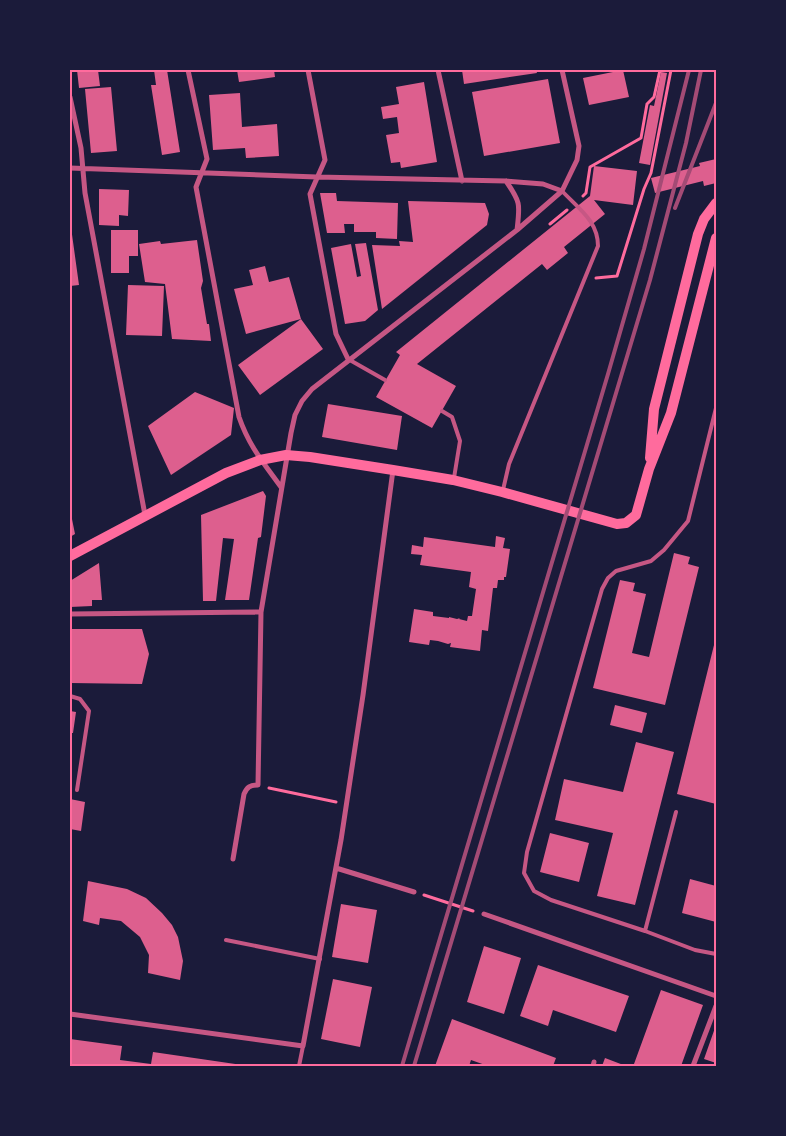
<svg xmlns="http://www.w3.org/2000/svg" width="786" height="1136" font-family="'Titillium Web',sans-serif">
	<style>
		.building { fill: #dd5f8e }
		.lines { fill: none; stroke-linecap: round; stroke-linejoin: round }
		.path { stroke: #ff6b9d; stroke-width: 3 }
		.service { stroke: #c65784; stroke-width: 4 }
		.minor { stroke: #c65784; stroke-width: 5 }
		.secondary { stroke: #ff6b9d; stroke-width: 10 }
		.rail { stroke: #a44b75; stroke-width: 4 }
		.neatline { fill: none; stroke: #ff6b9d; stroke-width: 2 }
	</style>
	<rect width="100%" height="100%" fill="#1b1b3a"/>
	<path class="building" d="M77 70H98L100 86 79 88Z
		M154 70H167L180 152 162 155 151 85H156Z
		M237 70H274L275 77 239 82Z
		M462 70H536L537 73 464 84Z
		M623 70 629 97 589 105 583 78Z
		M661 72 667 73 650 165 639 163 650 105 654 106Z
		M548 79 560 143 484 156 472 92Z
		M424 82 437 162 401 168 400 162 391 163 386 135 399 133 397 117 383 119 381 107 399 104 396 87Z
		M111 87 117 151 91 153 85 89Z
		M240 93 242 127 277 124 279 156 246 158 245 148 213 150 209 95Z
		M716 159V183L704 186 703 181 655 193 651 178 700 166 699 163Z
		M594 166 637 171 633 205 594 200 605 214 564 247 568 253 547 270 542 264 417 364 456 386 432 428 376 397 400 355 396 352 590 196Z
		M99 189 129 190 128 216 119 215V226L99 225Z
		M320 193H336L337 201 398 203 397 239 376 238V232H354V224H344L345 233H327Z
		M408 201 485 203 489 214 487 225 382 309 372 245 400 246 399 241 413 242Z
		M70 220 79 285 70 286Z
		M111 230H138V256H129V273H111Z
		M197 240 203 281 201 288 207 324H209L211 341 172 339 165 284 145 282 139 244 160 241 161 244Z
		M366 243 378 310 365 321 345 324 331 248 351 244 357 277 361 276 355 244Z
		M265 266 269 282 289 277 301 319 323 349 260 395 238 365 301 319 246 334 234 289 253 285 249 270Z
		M128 285 164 286 162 336 126 335Z
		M195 392 234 408 231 435 171 475 148 426Z
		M328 404 402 416 397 450 322 437Z
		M263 491 266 496 261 537 258 538 249 600H225L234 539 223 538 216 601H203L201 515Z
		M70 509 75 534 70 537Z
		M496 536 505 538 503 548 510 549 506 577H504V580H498L497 588H493L488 631 482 630 480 651 450 647 451 643 448 644 438 641 430 640 429 645 409 642 414 609 433 612V616L449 618V617L457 619 460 618 459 619 467 621 468 616H472L476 589 469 587 471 572 420 565 422 555 411 554 412 545 423 547 424 537 495 547Z
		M674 553 690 557 688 564 699 567 665 705 593 688 620 580 635 583 633 591 646 594 632 653 649 657Z
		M99 563 102 600H92V606L70 607V581Z
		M70 629H142L149 654 142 684 70 683Z
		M715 641H716V804L677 794Z
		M615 705 647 713 642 733 610 725Z
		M70 711 76 712 73 733H70Z
		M636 742 674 752 635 905 597 896 613 833 555 820 564 779 623 792Z
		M70 799 85 802 81 831 70 829Z
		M550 833 589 843 579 882 540 872Z
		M690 879 716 886V922L682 913Z
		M88 881 127 889 146 898 162 913 172 925 178 937 183 961 180 980 148 973 149 955 140 937 121 921 100 918 99 925 83 921Z
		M341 904 377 910 368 963 332 957Z
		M484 946 521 958 504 1014 467 1002Z
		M538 965 629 996 616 1032 553 1010 548 1026 520 1016Z
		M333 979 372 987 360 1047 321 1039Z
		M661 990 703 1005 681 1066H640L634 1064Z
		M452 1019 556 1058 553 1066H488L471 1060 469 1066H435Z
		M716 1025V1063L704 1059Z
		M70 1039 122 1046 120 1060 151 1064 153 1052 249 1066H70Z
		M605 1058 626 1066H602Z"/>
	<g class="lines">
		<path class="path" d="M583 196 586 193 590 167 641 138 647 104 654 97 660 70
			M550 224 567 210
			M596 278 617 276 644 189 651 173 671 70
			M269 788 336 802
			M424 895 473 911"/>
		<path class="service" d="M348 359 385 380
			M716 408 688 521 664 550 651 561 616 571 608 578 602 589 527 852 524 873 534 891 551 900 645 931 695 950 716 954
			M442 411 452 417 460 441 454 478
			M503 490 509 464 598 246C598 221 579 209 562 191
			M70 696 80 699 89 711 77 790
			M645 931 676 812
			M226 940 320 959
			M299 1066 303 1046"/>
		<path class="minor" d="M188 70 207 159 196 187 239 417C249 446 263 462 281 487
			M308 70 325 160 310 194 336 334 348 359
			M438 70 462 181
			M70 97 81 148 85 193 145 515
			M70 168 317 177 506 181 543 184 562 191
			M506 181C521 203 520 204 517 230
			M70 614 261 612
			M233 859 244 794C247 787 250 785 258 785L261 612 291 433 295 415 302 401 312 389 517 230 562 191 577 160 579 146 562 70
			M336 868 414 892
			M484 914 716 996
			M70 1014 303 1046 341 840 363 695 393 470
			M593 1066 594 1062
			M693 1066 716 1006"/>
		<path class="secondary" d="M650 458 654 409 698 234 704 219 716 203
			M70 556 226 473 260 460 286 455 310 457 393 470 453 480 502 492 617 524 626 523 636 515 649 469 671 413 716 238"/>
		<path class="rail" d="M675 208 716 103
			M402 1066 608 374 644 249 689 70
			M414 1066 650 280 686 143 701 70"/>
	</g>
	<rect width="786" height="1136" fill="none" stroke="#1b1b3a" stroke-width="142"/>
	<rect x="71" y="71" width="644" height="994" class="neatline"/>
</svg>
